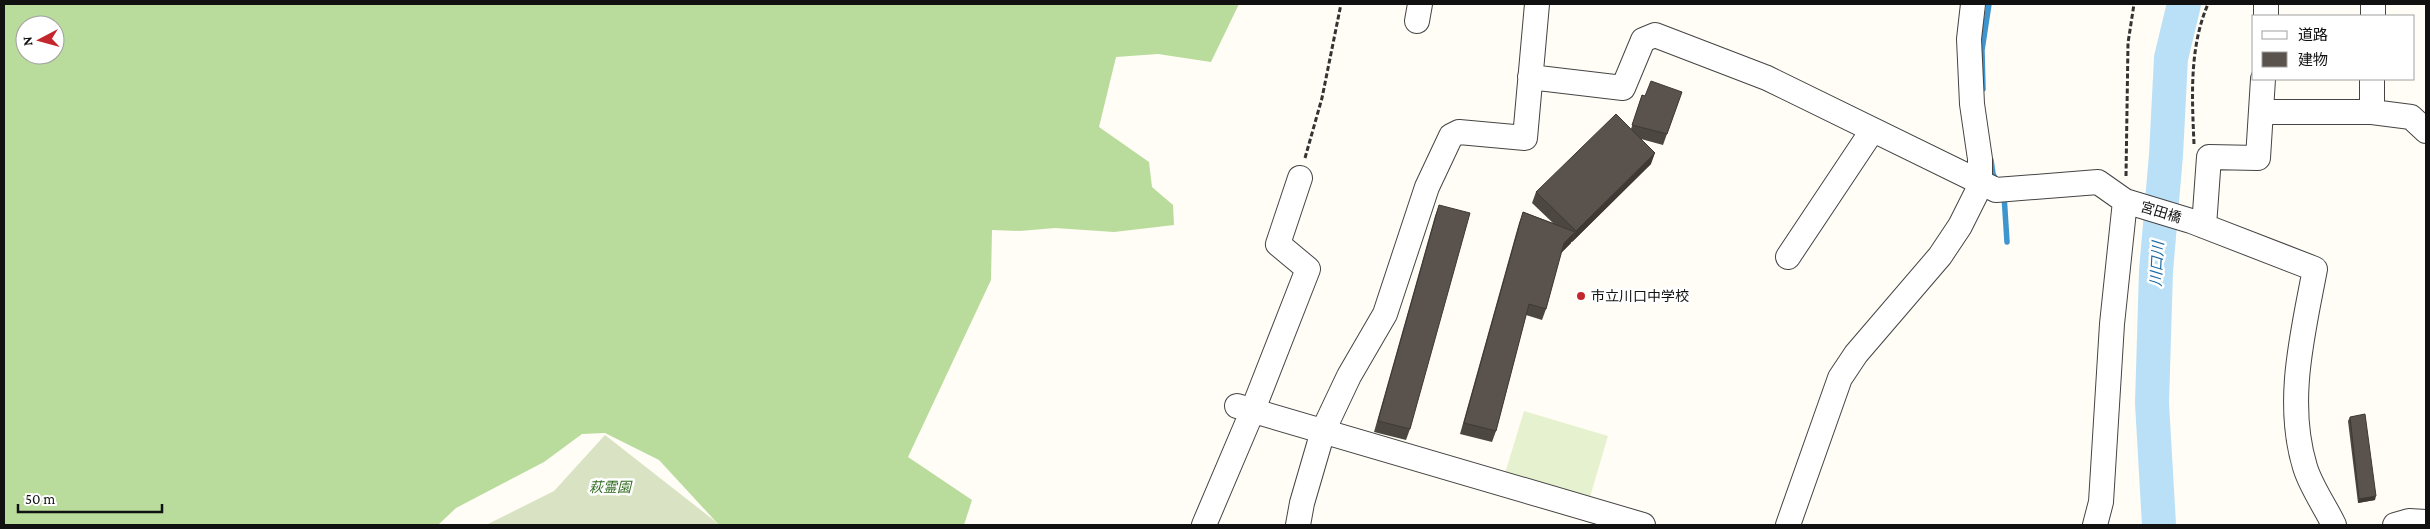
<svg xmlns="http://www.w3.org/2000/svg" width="2430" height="529" font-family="'Crimson Pro','Noto Sans JP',serif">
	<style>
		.forest { fill: #b9dc9c; fill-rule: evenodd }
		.cemetery { fill: #d9e3c4 }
		.pitch { fill: #e6f2cf }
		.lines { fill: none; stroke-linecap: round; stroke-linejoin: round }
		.stream { stroke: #3f96cf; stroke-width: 5.5 }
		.river { stroke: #b9e0f7; stroke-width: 34 }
		.minor-casing { stroke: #444; stroke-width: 26 }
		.path { stroke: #333; stroke-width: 3; stroke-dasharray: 5 2.5; stroke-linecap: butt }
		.minor { stroke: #fff; stroke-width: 24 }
		.wall { fill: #4d4742 }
		.shaded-wall { fill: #3f3936 }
		.building { fill: #5a524d; stroke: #3f3936 }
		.poi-dot { fill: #c4262e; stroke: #fff; stroke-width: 2 }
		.labels { text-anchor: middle; stroke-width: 5; stroke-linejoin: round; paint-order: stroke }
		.street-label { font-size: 14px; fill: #111; stroke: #fff }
		.poi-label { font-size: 14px; fill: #111; stroke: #fff; text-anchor: start }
		.park-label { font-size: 14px; font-style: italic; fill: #2f6b1f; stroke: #fff }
		.water-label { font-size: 15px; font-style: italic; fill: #1768a6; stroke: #fff }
	</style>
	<rect width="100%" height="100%" fill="#fffdf5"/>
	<path class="forest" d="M4 4H1239L1211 62 1158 54 1116 57 1099 127 1149 162 1152 187 1173 205 1174 225 1114 232 1055 228 1020 231 992 230 991 280 908 457 972 500 964 525H719L659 460 605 433 582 434 544 462 456 508 438 525H4ZM25 25H55V55H25Z"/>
	<path class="cemetery" d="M605 435 720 525H486L554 491Z"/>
	<path class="pitch" d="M1524 411 1608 436 1590 497 1505 473Z"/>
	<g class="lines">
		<path class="stream" d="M1983 89 1982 50 1989 4
			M1991 160 1993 174 1997 182
			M2004 195 2007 242"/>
		<path class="river" d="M2159 525 2152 403 2156 271 2166 155 2171 58 2184 4"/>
		<g class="minor-casing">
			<path id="minor" d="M2266 16V4
				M2373 16V4
				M1417 21 1420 4
				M1530 77 1623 88 1643 40 1655 35 1767 78 1996 190 2098 182 2125 201 2191 221 2315 269C2303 333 2285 402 2305 467 2311 487 2325 506 2334 525
				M2372 79V112L2411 117 2426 131
				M2262 112H2372
				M2204 226 2209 157 2258 158 2263 79
				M1788 257 1872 131
				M1237 406 1643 525
				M1204 525 1252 412 1308 269 1278 244 1300 178
				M1298 525 1302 503 1323 431 1349 376 1385 314 1427 187 1451 136 1459 132 1525 138 1537 4
				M1788 525 1840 378 1856 354 1940 256 1960 226 1976 194 1980 183V159L1972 104 1969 39 1973 4
				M2095 525 2101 502 2112 324 2125 201
				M2395 525 2409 521 2426 522"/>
		</g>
		<path class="path" d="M2194 144C2192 97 2189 48 2208 4
			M1305 158 1322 98 1341 4
			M2126 176 2128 43 2134 4"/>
		<use href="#minor" class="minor"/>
	</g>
	<path class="wall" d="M1682 92 1663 145 1641 139 1651 164 1572 242H1571V243L1561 253 1546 309 1542 320 1526 315 1496 431 1492 442 1460 434 1519 223 1523 212 1553 223 1532 203 1536 192 1631 129 1642 95 1645 96Z
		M1439 205 1410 429 1406 440 1374 432 1435 216Z
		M2350 417 2375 500 2358 503 2348 421Z"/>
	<path class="shaded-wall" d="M1655 153 1651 164 1572 242 1576 231Z
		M1575 232 1571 243 1560 254 1564 243Z
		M2376 496 2375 500 2358 503 2359 499Z"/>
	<path class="building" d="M1651 81 1682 92 1667 134 1632 125 1642 95 1645 96Z
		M1616 114 1655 153 1576 231 1536 192Z
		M1439 205 1470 213 1410 429 1378 421Z
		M1523 212 1575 232 1564 243 1546 309 1529 304 1496 431 1464 423Z
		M2365 414 2376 496 2359 499 2350 417Z"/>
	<circle class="poi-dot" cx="1581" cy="296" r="5"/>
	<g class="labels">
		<g class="street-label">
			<text transform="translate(2161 212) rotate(17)" y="5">宮田橋</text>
		</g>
		<g class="poi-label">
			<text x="1591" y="301">市立川口中学校</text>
		</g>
		<g class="park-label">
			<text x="610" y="492">萩霊園</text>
		</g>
		<g class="water-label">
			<text transform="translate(2157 264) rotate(-87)" y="5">川口川</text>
		</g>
	</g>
	<rect width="2430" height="529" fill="none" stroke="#111111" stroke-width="10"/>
	<rect x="2252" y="15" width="162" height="65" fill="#ffffff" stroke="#a0a0a0"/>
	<rect x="2262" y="31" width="25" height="8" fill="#ffffff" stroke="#a0a0a0"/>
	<text x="2298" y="40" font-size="15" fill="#111111">道路</text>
	<rect x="2262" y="52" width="25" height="15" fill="#5a524d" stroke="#a0a0a0"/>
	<text x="2298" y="65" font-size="15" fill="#111111">建物</text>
	<g transform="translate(40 40) rotate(264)"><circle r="24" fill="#ffffff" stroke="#a0a0a0"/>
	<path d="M0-4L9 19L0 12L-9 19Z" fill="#c4262e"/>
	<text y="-8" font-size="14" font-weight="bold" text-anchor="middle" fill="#111111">N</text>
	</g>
	<path d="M18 504v8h144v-8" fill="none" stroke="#111111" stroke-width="2.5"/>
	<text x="25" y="504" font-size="15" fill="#111111" stroke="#ffffff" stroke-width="4" paint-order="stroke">50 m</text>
</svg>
